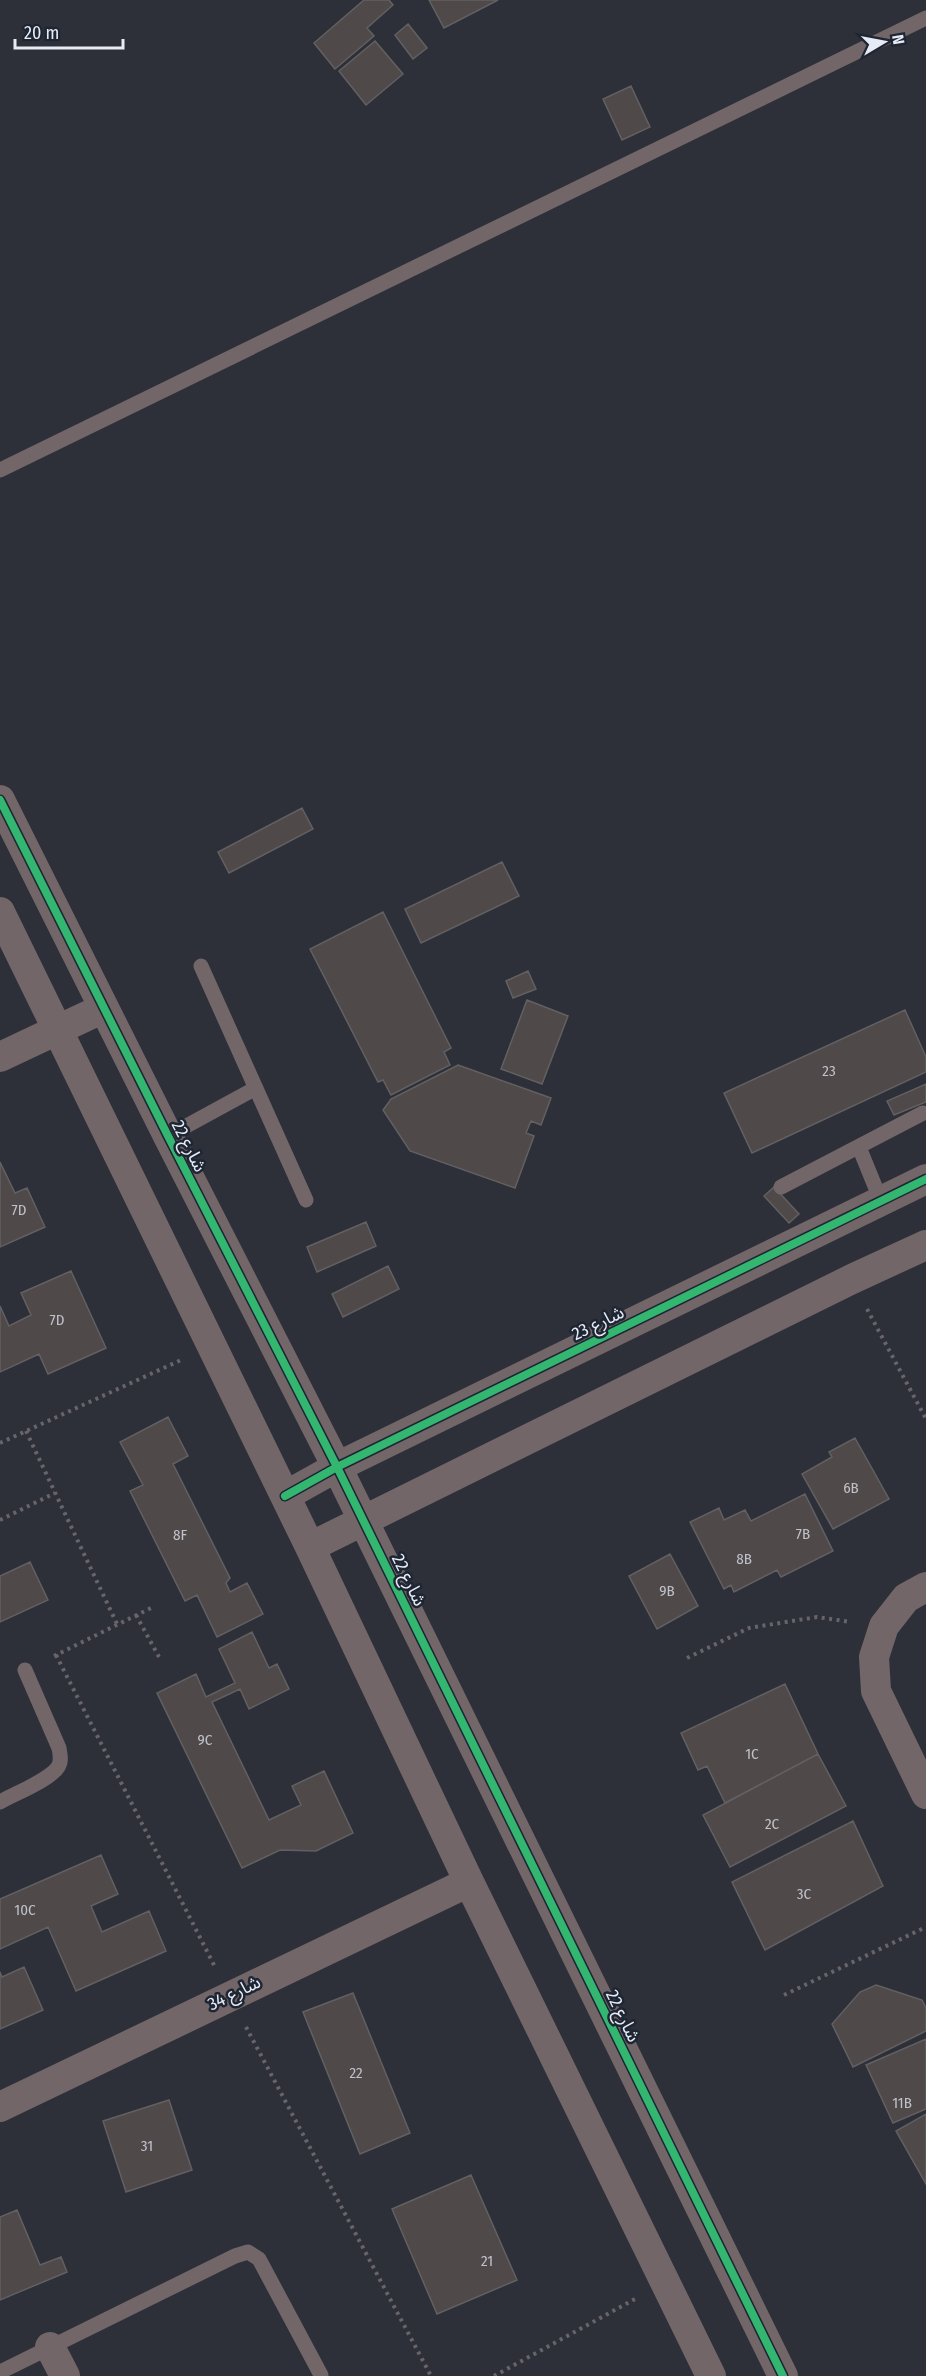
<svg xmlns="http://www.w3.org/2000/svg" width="926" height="2376" font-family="'Fira Sans Condensed','Noto Sans Arabic',sans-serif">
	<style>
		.building { fill: #50494a; stroke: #626062; stroke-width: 1.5 }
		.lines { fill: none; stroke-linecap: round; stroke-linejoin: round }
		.path { stroke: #696469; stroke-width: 4; stroke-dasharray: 3 4.5; stroke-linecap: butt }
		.lane { stroke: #726669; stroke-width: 15 }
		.street { stroke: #726669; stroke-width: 30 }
		.cycleway-casing { stroke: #1e2533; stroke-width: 11 }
		.cycleway { stroke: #33b770; stroke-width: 8 }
		.labels { text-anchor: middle; stroke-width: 5; stroke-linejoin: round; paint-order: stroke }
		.number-label { font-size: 15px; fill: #c0c2ca }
		.street-label { font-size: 18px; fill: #e6ebf5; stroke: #1e2533 }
	</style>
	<rect width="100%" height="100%" fill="#2d3038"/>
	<path class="building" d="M364 0H389L393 5 367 28 374 36 335 69 314 43Z
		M429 0H498L444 28Z
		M408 24 427 48 413 59 395 35Z
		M375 41 403 74 366 105 339 71Z
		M631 86 650 127 622 140 603 99Z
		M302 808 313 829 229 873 218 852Z
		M502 862 519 896 421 943 405 909Z
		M383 912 451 1048 444 1052 450 1065 391 1095 383 1080 378 1082 310 949Z
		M528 971 536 989 513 998 506 981Z
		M527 1000 568 1016 542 1084 501 1069Z
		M905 1010 926 1057V1072L752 1153 724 1093Z
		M458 1065 551 1098 541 1125 531 1121 526 1133 534 1136 515 1188 410 1151 383 1110 391 1099Z
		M926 1084V1102L894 1115 887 1101Z
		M0 1162 15 1193 27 1188 45 1227 0 1247Z
		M774 1187 799 1214 789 1223 764 1196Z
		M366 1222 376 1246 317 1272 307 1247Z
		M388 1266 399 1289 343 1317 332 1294Z
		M71 1271 106 1348 48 1374 39 1354 0 1372V1306L9 1326 31 1315 21 1293Z
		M168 1417 188 1456 173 1464 230 1578 226 1583 230 1592 247 1583 263 1614 217 1637 197 1595 185 1601 130 1491 143 1485 120 1442Z
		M855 1438 889 1499 833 1529 802 1474 832 1457 829 1452Z
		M805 1494 833 1551 781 1577 777 1570 734 1592 731 1585 724 1589 690 1522 719 1508 724 1520 745 1510 751 1521Z
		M670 1554 698 1606 657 1629 629 1576Z
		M30 1562 48 1600 0 1622V1576Z
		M252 1632 269 1668 277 1664 289 1689 249 1709 240 1689 212 1702 269 1820 301 1805 292 1786 324 1771 353 1833 316 1851 280 1850 242 1868 157 1693 196 1674 206 1697 235 1683 219 1649Z
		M785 1684 818 1754 725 1803 707 1766 698 1770 681 1733Z
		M818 1754 846 1806 730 1867 703 1815Z
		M853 1821 883 1886 765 1950 732 1882Z
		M101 1855 118 1894 91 1906 102 1932 149 1911 166 1951 76 1991 48 1927 0 1949V1899Z
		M24 1967 43 2010 0 2029V1972L2 1977Z
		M876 1985 922 2000 926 2008V2031L853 2067 832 2024 860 1992Z
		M353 1993 410 2133 360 2154 303 2012Z
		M926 2039V2109L893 2123 866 2065Z
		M169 2100 192 2170 126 2192 103 2121Z
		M926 2114V2184L896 2131Z
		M471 2175 517 2280 437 2314 392 2209Z
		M17 2210 40 2265 61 2257 67 2272 0 2300V2217Z"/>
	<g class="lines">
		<path class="path" d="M867 1309 926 1419
			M26 1431 117 1624
			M0 1443 181 1360
			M0 1520 55 1493
			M136 1615 159 1657
			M56 1655 215 1967
			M54 1656 153 1607
			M687 1658 749 1628 817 1617 851 1622
			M784 1995 926 1927
			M246 2027 431 2376
			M494 2376 635 2299"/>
		<path class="lane" d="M0 470 926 18
			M201 966 306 1200
			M168 1136 256 1088
			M859 1147 881 1201
			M781 1187 923 1113
			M0 1802C14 1794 50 1780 58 1767 62 1761 60 1754 59 1748L25 1670
			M0 2372 235 2256 248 2252 259 2259 321 2375"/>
		<path class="street" d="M0 800 168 1136 337 1467 783 2376
			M0 912 310 1547 469 1882 711 2376
			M0 1057 104 1008
			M285 1496 337 1467 926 1179
			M310 1547 852 1279 926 1245
			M926 1587 906 1598 884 1626 874 1657 876 1691 926 1794
			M0 2107 469 1882
			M50 2347 65 2376"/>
		<g class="cycleway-casing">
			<path id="cycleway" d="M0 800 168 1136 337 1467 783 2376
				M285 1496 337 1467 926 1179"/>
		</g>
		<use href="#cycleway" class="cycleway"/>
	</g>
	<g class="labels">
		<g class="number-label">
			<text x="829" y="1076">23</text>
			<text x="19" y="1215">7D</text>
			<text x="57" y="1325">7D</text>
			<text x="851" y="1493">6B</text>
			<text x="803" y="1539">7B</text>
			<text x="180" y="1540">8F</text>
			<text x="744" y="1564">8B</text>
			<text x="667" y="1596">9B</text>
			<text x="205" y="1745">9C</text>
			<text x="752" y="1759">1C</text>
			<text x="772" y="1829">2C</text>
			<text x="804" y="1899">3C</text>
			<text x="25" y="1915">10C</text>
			<text x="356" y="2078">22</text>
			<text x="902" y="2108">11B</text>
			<text x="147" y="2151">31</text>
			<text x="487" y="2266">21</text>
		</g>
		<g class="street-label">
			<text transform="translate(189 1146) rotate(63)" y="6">شارع 22</text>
			<text transform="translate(598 1323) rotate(-26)" y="6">شارع 23</text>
			<text transform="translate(409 1580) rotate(64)" y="6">شارع 22</text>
			<text transform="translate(234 1993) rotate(-26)" y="6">شارع 34</text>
			<text transform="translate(623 2016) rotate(64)" y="6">شارع 22</text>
		</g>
	</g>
	<g transform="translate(884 42) rotate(80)" stroke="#1e2533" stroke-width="4.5" paint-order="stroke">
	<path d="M0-4.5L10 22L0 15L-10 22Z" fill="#e6ebf5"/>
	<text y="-9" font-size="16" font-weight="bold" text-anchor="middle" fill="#e6ebf5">N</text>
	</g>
	<path d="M15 39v9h108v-9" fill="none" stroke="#e6ebf5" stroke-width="3"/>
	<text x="24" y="39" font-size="18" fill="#e6ebf5" stroke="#1e2533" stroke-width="4.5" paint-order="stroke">20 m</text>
</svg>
